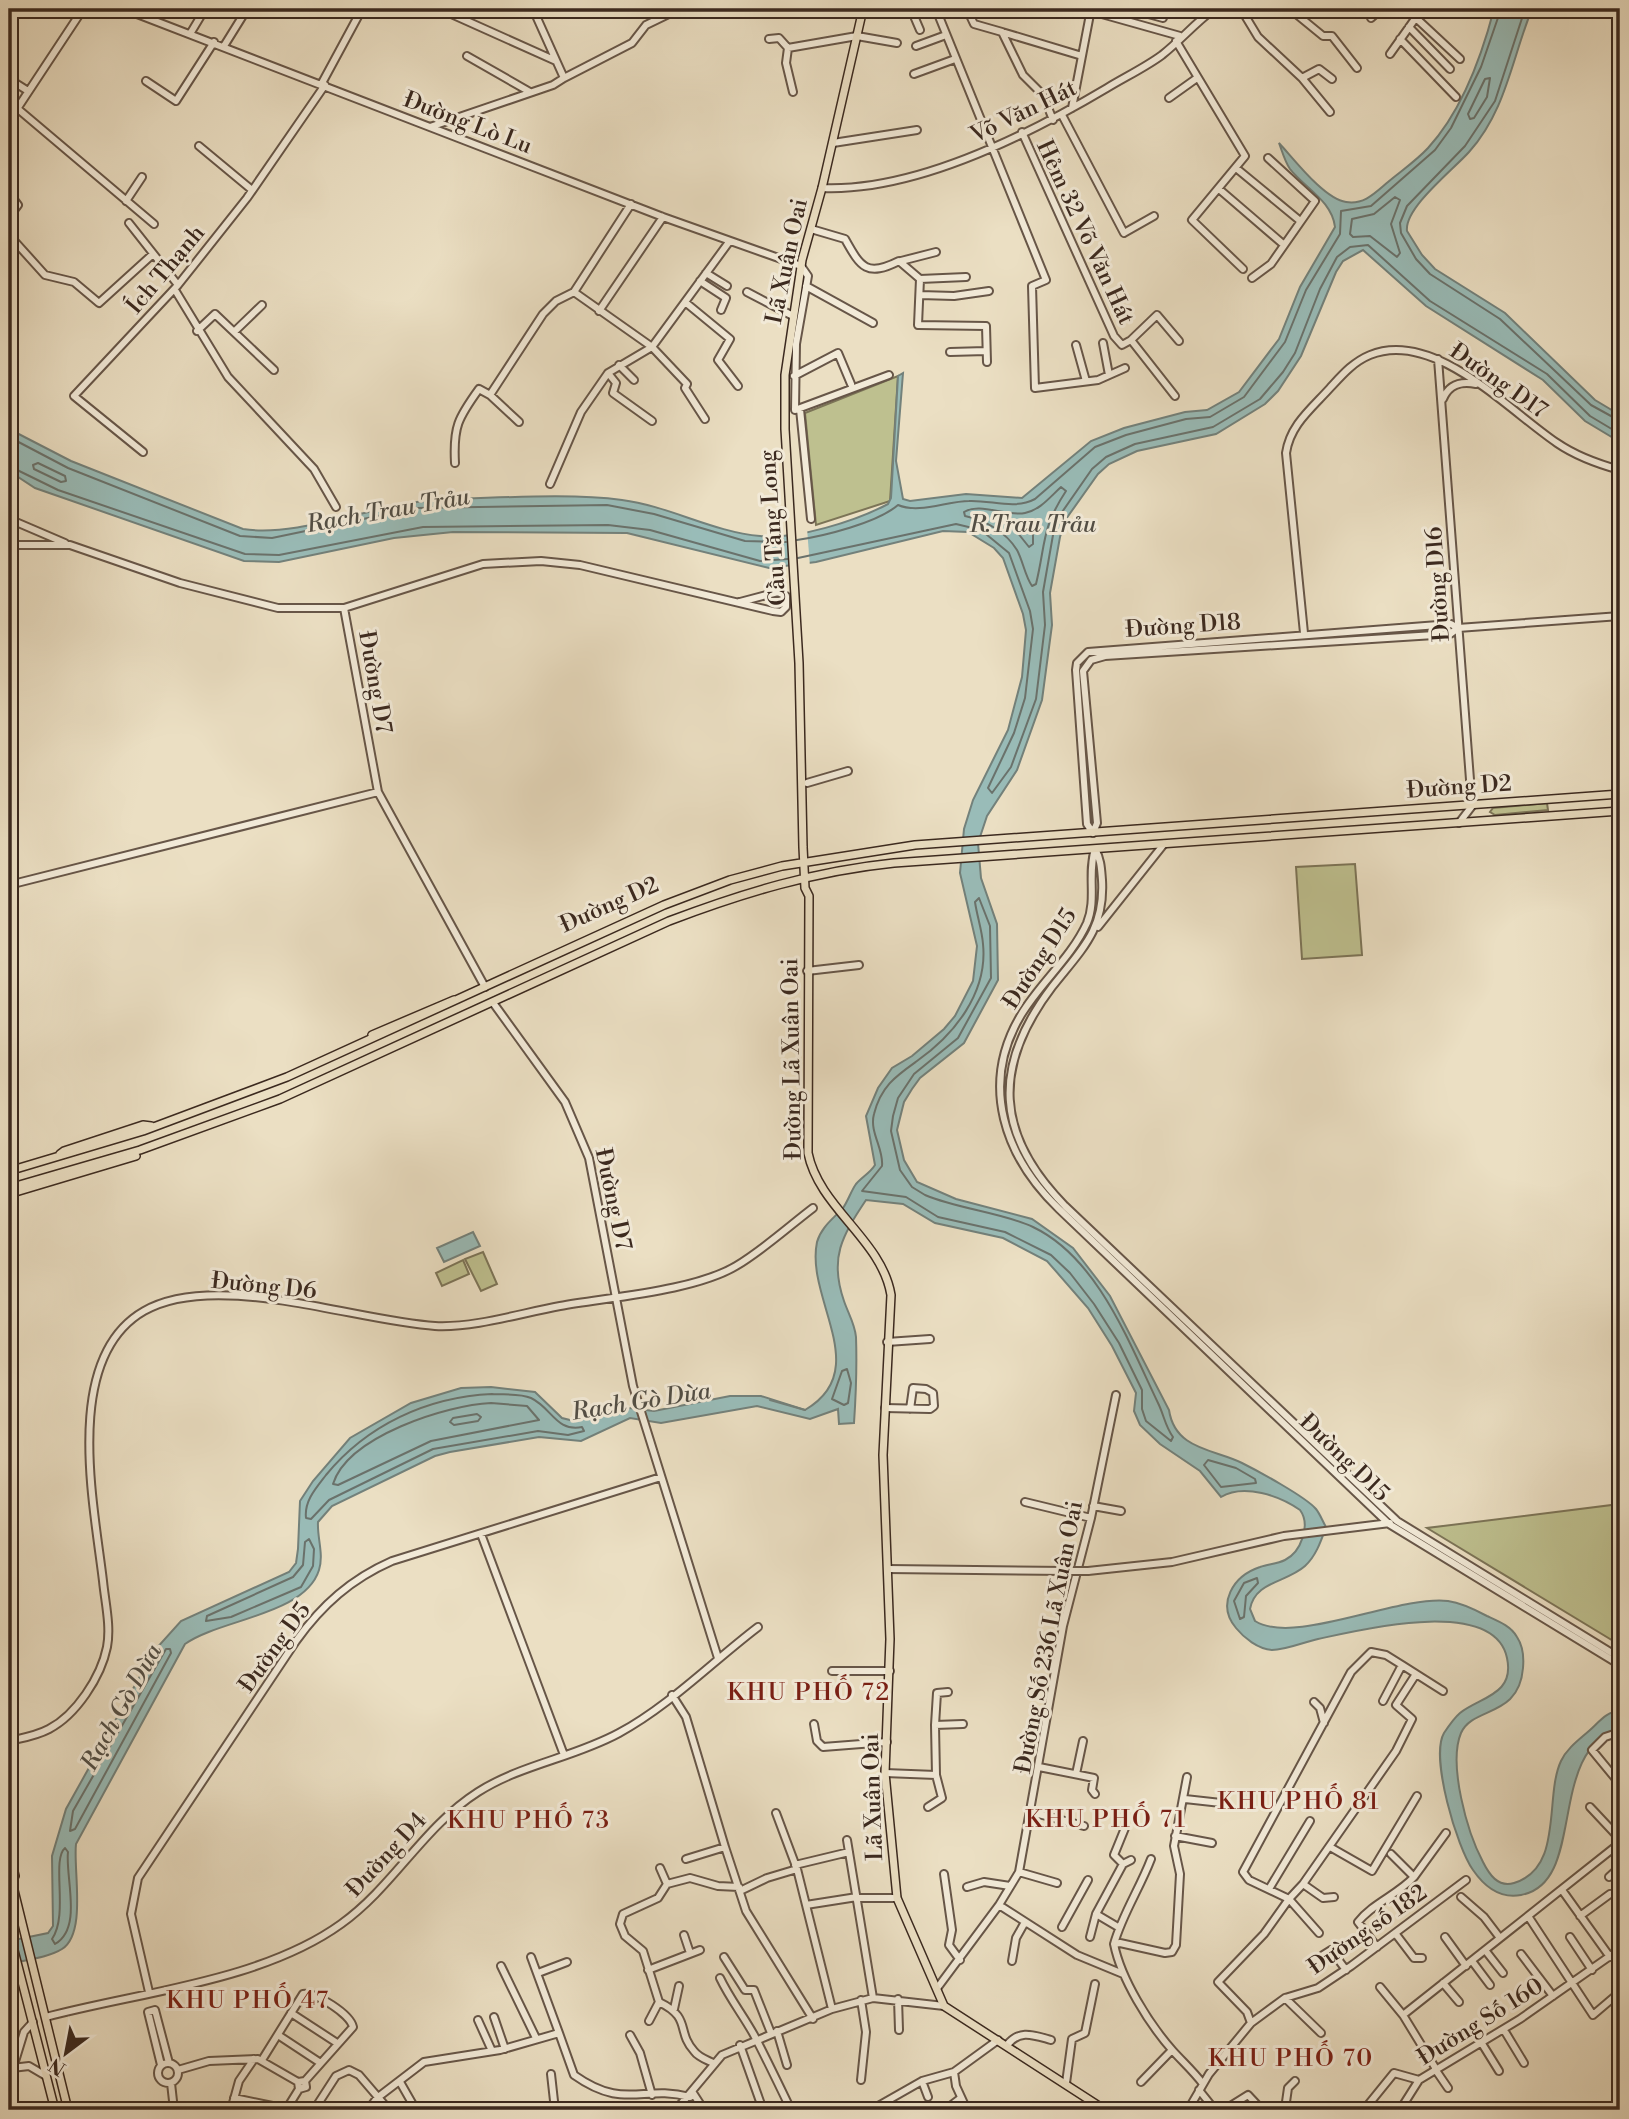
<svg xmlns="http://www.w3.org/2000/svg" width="1629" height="2119" font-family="'Libre Bodoni',serif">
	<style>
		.green { fill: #bec08f; stroke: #7c7457; stroke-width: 2 }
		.water { fill: #99bcb8; stroke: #73817b; stroke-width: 2 }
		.pier { fill: #ebdfc3 }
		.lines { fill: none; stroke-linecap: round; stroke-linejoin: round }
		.shore { stroke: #6a726c; stroke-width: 2 }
		.stream { stroke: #73817b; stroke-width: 2 }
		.minor-casing { stroke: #675648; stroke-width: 10 }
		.major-casing { stroke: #3b291f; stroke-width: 10 }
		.minor { stroke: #f2ead8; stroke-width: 6 }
		.major { stroke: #ebdfc3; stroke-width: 7 }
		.minor-bridge-casing { stroke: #675648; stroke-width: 10; stroke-linecap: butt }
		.minor-bridge { stroke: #f2ead8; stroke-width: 6 }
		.labels { text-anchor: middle; stroke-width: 6; stroke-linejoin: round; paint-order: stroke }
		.street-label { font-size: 23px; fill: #3b291f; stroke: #f2ead8 }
		.water-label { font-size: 24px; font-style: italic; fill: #524e45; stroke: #f2ead8 }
		.neighbourhood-label { font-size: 24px; letter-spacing: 2px; fill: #7a1f14; stroke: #f2ead8 }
	</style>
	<rect width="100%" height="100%" fill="#ebdfc3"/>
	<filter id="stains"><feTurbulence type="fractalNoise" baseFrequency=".00286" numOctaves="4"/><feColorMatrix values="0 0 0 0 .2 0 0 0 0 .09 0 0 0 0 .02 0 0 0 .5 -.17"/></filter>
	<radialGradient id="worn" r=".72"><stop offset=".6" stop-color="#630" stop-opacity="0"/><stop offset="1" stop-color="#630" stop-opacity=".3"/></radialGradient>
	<path class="green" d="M898 376 890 501 816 525 805 413Z
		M1547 803 1548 810 1495 815 1490 812 1493 808Z
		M1355 864 1362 955 1302 959 1296 867Z
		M483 1252 497 1284 481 1291 465 1259Z
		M463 1260 469 1274 442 1286 436 1273Z
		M1620 1504V1645L1427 1528Z"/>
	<path class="water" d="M1494 9H1532C1512 58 1506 111 1469 152 1454 169 1404 208 1407 231L1422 255 1435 269 1505 313 1595 400 1620 415V442L1585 421 1543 380 1426 306 1363 250 1343 261 1336 272 1301 356 1278 391 1265 404 1216 434 1137 451 1109 464 1098 474 1066 519 1060 537 1050 593 1052 625 1042 700 1017 770 987 816 978 843 981 878 997 924 998 980 964 1043 920 1078 912 1089 904 1102 897 1130 904 1160 917 1182 956 1199 1032 1219 1073 1248 1110 1296 1169 1410C1175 1450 1214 1449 1242 1463 1258 1471 1306 1497 1316 1509 1320 1514 1323 1522 1326 1527 1321 1541 1316 1556 1305 1566 1286 1583 1255 1581 1250 1609L1255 1621C1294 1646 1398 1595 1448 1601 1462 1603 1474 1609 1487 1616 1498 1621 1511 1626 1517 1637 1523 1646 1524 1657 1523 1668 1519 1718 1473 1706 1461 1733 1448 1764 1467 1832 1483 1862 1489 1874 1498 1888 1514 1883 1564 1868 1544 1797 1561 1761 1567 1748 1580 1739 1590 1730 1599 1722 1607 1711 1620 1711V1728C1545 1751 1588 1883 1521 1895 1500 1899 1484 1886 1473 1870 1457 1848 1430 1757 1444 1733 1448 1727 1454 1718 1460 1713 1480 1697 1515 1695 1507 1658 1494 1596 1359 1630 1318 1639 1304 1642 1286 1650 1272 1650 1258 1649 1244 1638 1236 1628 1216 1604 1233 1576 1260 1567 1268 1564 1277 1564 1285 1560 1301 1552 1311 1525 1300 1510 1280 1496 1244 1483 1221 1497L1200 1471 1160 1444 1140 1425 1134 1411 1136 1393 1112 1346 1088 1308 1047 1261 1003 1238 935 1223 903 1204 866 1200C842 1236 829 1258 844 1301 848 1313 855 1324 856 1337 857 1366 856 1394 854 1423L839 1424 838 1409 810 1419 757 1406 661 1423 630 1418 581 1441 539 1437 450 1452 435 1456 332 1506 318 1522C317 1538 324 1554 319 1570 305 1615 220 1619 185 1644L76 1844C73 1870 87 1933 62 1949 48 1958 24 1960 9 1964V1941L48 1933 53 1926 52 1856 66 1809 154 1651 181 1621 289 1572 296 1563 298 1549 300 1501 313 1481 350 1438 411 1403 461 1388 491 1387 535 1392 562 1418 574 1421 620 1407 654 1411 730 1396H761L805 1410C874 1370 805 1299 817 1242 821 1227 834 1218 843 1208 848 1201 851 1191 856 1184 862 1177 870 1173 875 1165L866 1116 878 1088 892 1068 912 1056 944 1029 955 1016 973 981 977 946 960 873 964 829 973 800 1008 730 1022 677 1026 630 1023 614 1003 558 994 548 968 532 943 531 816 562 769 568 627 533 453 532 394 538 279 562 244 561 35 488 9 471V429L71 461 243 529C302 538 382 501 447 499 501 498 569 493 622 500 669 506 713 532 760 536 796 540 856 521 888 504L891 498 898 376 903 373 896 461 903 499 910 501 966 494 1022 498 1091 441 1124 428 1185 412 1207 410 1239 392 1279 339 1300 287 1335 227C1332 201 1305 188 1290 169 1285 162 1282 151 1279 143 1294 159 1324 199 1346 202 1364 205 1375 193 1388 182 1401 171 1416 161 1428 148 1461 112 1482 55 1494 9Z
		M473 1232 480 1246 444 1262 437 1248Z"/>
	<path class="pier" d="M807 528 810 567 798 568 795 530Z"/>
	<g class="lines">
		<path class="shore" d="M1525 9 1495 101 1465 146 1407 206 1400 223 1401 233 1416 259 1430 274 1500 319 1591 405 1620 421
			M1490 78 1487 97 1474 118 1470 119 1468 114 1485 79Z
			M1395 197 1400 200 1391 224 1400 253 1397 257 1370 236 1353 237 1350 234 1352 219 1374 214Z
			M9 437 68 468 240 536 272 538 416 508 607 505 654 514 745 541 786 542
			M38 463 65 476 66 481 61 482 34 469 33 465Z
			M9 466 58 490 245 554 279 555 423 527 608 525 650 530 760 561 788 559
			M1061 487 1066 491C1041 529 1046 543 1036 584L1032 586C1025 576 1023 561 1017 550 1006 532 985 520 965 516L964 512C980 502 1006 517 1025 513 1040 510 1050 497 1061 487Z
			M1033 522V544L1029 547 1013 527Z
			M797 540C824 536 877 523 898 505 919 514 947 501 969 501 992 500 1014 510 1035 499L1095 447 1126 435 1186 419 1210 417 1244 397 1285 342 1306 290 1340 234 1341 211 1371 206 1435 150 1451 128 1481 67 1501 9
			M798 558 956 524 981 530 1009 553 1030 611 1033 629 1025 698 1014 733 988 788 992 793 1011 767 1036 699 1045 625 1043 592 1053 535 1060 515 1092 469 1106 457 1135 444 1213 427 1260 399 1283 372 1295 353 1320 289 1337 257 1350 247 1368 245 1430 301 1547 374 1590 416 1620 434
			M979 898 990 926 991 978 958 1038 914 1074 898 1098 893 1116 891 1131 900 1170 912 1187 925 1195C958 1209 1004 1213 1033 1227 1098 1258 1129 1343 1158 1403 1164 1415 1165 1426 1173 1437L1171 1441 1146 1421 1142 1409V1390L1119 1343 1094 1304 1070 1273 1051 1255 1005 1232 938 1217 906 1197 862 1191 882 1166C884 1149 869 1132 874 1114 881 1086 896 1076 917 1061 954 1035 988 993 983 944 982 930 977 916 975 902Z
			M847 1369 851 1383 848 1403 844 1405 832 1399 842 1371Z
			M492 1394C503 1395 520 1393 531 1398 552 1408 556 1432 582 1427L584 1431 568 1435 538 1431 433 1449 329 1500 311 1519 306 1518C304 1501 316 1488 326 1475 367 1425 427 1397 492 1394Z
			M491 1403 527 1406 539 1420 431 1441 338 1485 333 1484C348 1436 447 1405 491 1403Z
			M477 1414 481 1417 478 1421 454 1425 450 1422 453 1418Z
			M1208 1460 1236 1468 1255 1479 1256 1483 1221 1487 1204 1465Z
			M309 1539 314 1549 313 1566 301 1587 231 1617 206 1621 207 1616 293 1577 303 1565 305 1542Z
			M1257 1578 1258 1583 1246 1596 1244 1617 1240 1619 1234 1601 1244 1583Z
			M166 1649H170L171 1653 75 1829 70 1831 73 1811Z
			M65 1848 68 1852C65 1877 83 1928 55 1944L52 1939C69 1915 51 1860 65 1848Z"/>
		<path class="stream" d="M770 1400 805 1410"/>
		<g class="minor-casing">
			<path id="minor" d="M124 9 663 217 801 266 808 276 796 344 795 410 889 375
				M440 9 556 61
				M911 9 920 30
				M936 9 1046 280 1032 286 1035 388 1098 380 1125 368
				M967 9 974 24 1002 32 1023 75 1043 95 1053 120
				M1084 9 1180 36
				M1130 9 1163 18
				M1241 9 1258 37 1302 78 1319 69 1332 79
				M1290 9 1323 36H1332L1357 68
				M1371 18 1381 9
				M1416 18 1460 59
				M1409 27 1450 69
				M1002 32 1082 56
				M190 34 205 9
				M769 39 779 38 788 48
				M1400 39 1456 97
				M1176 41 1245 156 1192 220 1243 269
				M224 46 247 9
				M916 46 946 35
				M1390 54 1422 9
				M467 56 530 92
				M914 74 955 59
				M564 78 632 43 646 25 679 9
				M1302 78 1330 112
				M9 79 28 91
				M146 81 176 101 214 42
				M322 83 362 9
				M793 92 786 63 788 48 857 36 897 43
				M1169 98 1197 78
				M1072 108 1091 9
				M18 109 154 224
				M1062 115 1124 233 1154 216
				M9 121 83 9
				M430 127 553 85 564 78 533 9
				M1022 132 1114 336 1122 345 1131 340 1175 396
				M833 143 917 130
				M199 146 252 190
				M1236 168 1299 220
				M822 188C916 192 1028 135 1107 88 1125 77 1146 67 1162 55 1181 40 1195 23 1214 9
				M1219 189 1283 244
				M9 193 18 205 9 217
				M126 201 142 177
				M129 223 178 285
				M811 229 845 239C861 268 867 277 899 261L920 279 918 325 986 326 987 362
				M9 235 45 275 74 282 99 303 153 254
				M901 261 936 252
				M706 273 727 286
				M1252 278 1271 264 1315 201 1268 158
				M920 279 966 277
				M700 281 726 298 721 310
				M806 286 873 323
				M175 290 228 377 314 469 336 507
				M574 292 652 347 687 384 685 388 705 419
				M747 292 793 316
				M920 295 954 296 989 291
				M685 302 730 339 718 360 738 386
				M599 311 663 217
				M197 331 215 314 274 370
				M235 331 262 305
				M1131 340 1157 315 1179 341
				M1103 343 1109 375
				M1076 345 1086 381
				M950 352 986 351
				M1438 359 1472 806 1459 823
				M619 365 634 380
				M608 373 616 383 613 393 652 421
				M794 376 838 353 851 384
				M490 395 519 422
				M1443 399C1449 384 1461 381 1476 384
				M800 409 811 519
				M143 452 74 396 178 285 247 198 325 85
				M455 463C453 427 458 418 479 389L490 395 543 314 556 301 574 292 631 204
				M550 484 581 412 608 373 652 347 729 242
				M9 519 65 543
				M9 545H70L180 583 278 608H344L483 564 541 561 580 565 773 611 781 612 786 607V596L778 592 740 602
				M344 608 378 792 485 987
				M1304 633 1286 453C1290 425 1311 409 1330 388 1342 375 1353 362 1370 355 1434 329 1508 410 1557 443 1576 456 1598 464 1620 470
				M807 783 848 771
				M1093 833 1087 824 1076 670 1077 663 1088 652 1451 624 1458 628 1620 616
				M1093 833 1097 823 1083 671 1091 660 1105 656 1450 634 1458 628
				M1095 849C1087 874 1097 899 1087 923 1071 958 1040 983 1021 1015 979 1085 1005 1157 1059 1209L1389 1524 1620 1665
				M1095 849C1101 860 1101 868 1102 880 1105 930 1081 950 1052 987 992 1066 995 1135 1065 1206L1397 1521 1620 1658
				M9 885 378 792
				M1098 927 1164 844
				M807 971 859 965
				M494 1004 565 1102 589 1158 633 1386 718 1658
				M887 1342 930 1339
				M885 1408 930 1409 934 1406 933 1393 926 1389 913 1388 910 1409
				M1025 1502 1091 1518
				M1093 1506 1121 1511
				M481 1534 564 1755
				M888 1569 1067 1571
				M1088 1571 1172 1562 1284 1536 1390 1523
				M1402 1665 1443 1691
				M832 1671H890
				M672 1695 686 1717 725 1847
				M1314 1702 1320 1708 1324 1723
				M814 1724 817 1741 823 1747 887 1742
				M935 1725 937 1693 948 1692
				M1620 1732 1605 1737 1592 1750 1620 1784
				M9 1741C22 1738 36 1736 49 1729 76 1715 101 1677 107 1647 111 1626 105 1602 103 1581 94 1504 62 1358 144 1311 215 1270 356 1321 435 1326 475 1328 521 1313 560 1306 610 1297 694 1291 736 1266 763 1250 788 1227 813 1208
				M1039 1767 1094 1778 1092 1790 1095 1794
				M885 1773 936 1775 935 1725 963 1724
				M1076 1774 1083 1741
				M1187 1777 1174 1846 1180 1874 1176 1945 1172 1952 1165 1953 1120 1943 1114 1944C1121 1979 1149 2024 1173 2051 1183 2062 1194 2072 1203 2084
				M1185 1799 1221 1803
				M928 1807 942 1798 936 1775
				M1590 1807 1620 1839
				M1031 1812 1084 1826
				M776 1813 797 1869 832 2009
				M1175 1836 1212 1843
				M847 1840 873 1998
				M1330 1847 1372 1871 1417 1796
				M686 1859 725 1847 746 1911 813 2019
				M1123 1864 1114 1855 1125 1828
				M795 1865 849 1852
				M660 1868 667 1884 658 1898 623 1914 620 1924 625 1936 643 1951 659 2002C692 2018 676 2031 694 2051 698 2057 707 2060 713 2063
				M1019 1872 1057 1883
				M944 1874 952 1930 949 1945 960 1960
				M1414 1877 1446 1833
				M1609 1877 1620 1867
				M667 1884 690 1878 718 1886 739 1887
				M1303 1884 1323 1898 1334 1897
				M967 1887 984 1882 1010 1886
				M1269 1889 1310 1821
				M1562 1890 1610 1957
				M740 1891 767 1878 797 1869
				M1461 1897 1484 1917 1500 1938
				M858 1898H897
				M806 1905 857 1897
				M999 1905 1077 1955 1123 1974
				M1528 1916 1593 2015 1620 1992
				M1580 1916 1610 1894
				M1062 1927 1088 1880
				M1118 1927 1096 1914 1123 1864 1131 1860
				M1319 1933 1289 1899 1303 1884 1396 1751 1412 1719 1396 1705 1416 1674
				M1395 1933 1414 1958H1422
				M684 1935 690 1953
				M1090 1937 1096 1914
				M1445 1937 1466 1966
				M1570 1937 1592 1970
				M1114 1944C1122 1915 1140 1888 1151 1859
				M1377 1947 1358 1922C1373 1903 1397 1895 1414 1877L1391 1854
				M1485 1950 1503 1973
				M1521 1954 1553 1996
				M1323 1955 1331 1950 1346 1970
				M531 1957 559 2033
				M724 1957 745 1990H754L771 2033
				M1012 1961 1016 1938 1025 1922
				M1472 1961 1490 1985
				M501 1966 536 2038
				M648 1970 700 1950
				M538 1973 567 1962
				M720 1978C730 1999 743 2015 754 2035 767 2060 779 2085 791 2110
				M1443 1983 1459 2002
				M938 1987 999 1905 1019 1872 1063 1626 1091 1518 1116 1395
				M1380 1987 1403 2015 1436 2069
				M149 1992 131 1914 138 1878 296 1641C322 1605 351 1579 392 1561L661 1477
				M1285 1998 1321 2033
				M898 1999 899 2030
				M861 2000 866 2032 861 2080
				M674 2009 679 1986
				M291 2013 337 2043
				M1403 2015 1620 1843
				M46 2017C140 1992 262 1981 341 1924 394 1886 423 1827 478 1792 522 1764 573 1758 619 1733 669 1706 712 1662 758 1627
				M494 2017 505 2049
				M478 2020 492 2051
				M649 2021 659 2002
				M1251 2023 1247 2012 1218 1982 1264 1934 1289 1899 1249 1880 1243 1872 1351 1672 1371 1652 1386 1655 1402 1665 1383 1701
				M1504 2030 1524 2063
				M777 2031 787 2065
				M278 2035 319 2062
				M630 2035 640 2053 652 2095
				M1481 2042 1499 2071
				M740 2045 763 2110
				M1007 2045C1020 2029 1033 2035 1051 2040
				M262 2060 303 1994C316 1992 350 2014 353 2027L305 2081
				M158 2073a10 10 0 1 1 20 0a10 10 0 1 1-20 0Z
				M161 2065 148 2012 155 2010 169 2063
				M12 2068 29 2066 46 2076
				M1435 2069 1448 2088
				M178 2070 209 2061 258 2059 298 2082 305 2081 306 2087 299 2089 298 2082
				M551 2074 555 2110
				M9 2081 24 2032 33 2022
				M400 2082 416 2110
				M1141 2082 1172 2050
				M171 2083 174 2110
				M1066 2083 1072 2039 1085 2033 1095 1984
				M1199 2090 1215 2110
				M693 2093 704 2110
				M928 2097 922 2081 954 2072
				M234 2098 287 2109
				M231 2110 239 2081 254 2059
				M286 2110 299 2089
				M314 2110 336 2076 349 2070 359 2075 389 2110
				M368 2110 377 2098 424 2062 500 2050 559 2033 574 2075C625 2111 642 2084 690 2097
				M676 2110 722 2055 832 2009 873 1998 944 2006
				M871 2110 922 2081
				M945 2110 961 2098
				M967 2110 956 2086 954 2072 998 2040
				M1188 2110 1209 2074 1251 2023 1285 1998 1318 1988 1351 1966 1466 1880
				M1224 2110 1248 2095 1262 2110
				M1292 2110 1286 2102 1288 2088 1295 2081
				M1364 2110 1394 2073 1419 2080 1520 2019 1620 1949
				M1400 2110 1419 2080
				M1617 2110 1620 2108"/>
		</g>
		<g class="major-casing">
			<path id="major" d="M863 9 822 188 802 260 785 375V429L799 663 803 847 805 888 809 896 808 1153C819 1208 882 1240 891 1295L883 1455 890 1639 885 1773 897 1898 944 2006 1105 2110
				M372 1035 454 1000
				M60 1154 64 1151 143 1125 151 1126
				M9 1171 143 1131 287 1077 664 905 730 880 782 866 915 845 1620 794
				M9 1188 140 1150 280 1099 669 921C743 893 815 871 894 863L1620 811
				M9 1194 136 1156
				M9 1852 15 1876
				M9 1870 68 2110
				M9 1931 55 2110"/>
		</g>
		<use href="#minor" class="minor"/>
		<use href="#major" class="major"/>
		<g class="minor-bridge-casing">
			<path id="minor-bridge" d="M1067 1571H1088"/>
		</g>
		<use href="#minor-bridge" class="minor-bridge"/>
	</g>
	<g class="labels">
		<g class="street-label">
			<text transform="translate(1023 111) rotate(-26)" y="8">Võ Văn Hát</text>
			<text transform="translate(468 122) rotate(21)" y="8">Đường Lò Lu</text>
			<text transform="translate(1086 232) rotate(65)" y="8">Hẻm 32 Võ Văn Hát</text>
			<text transform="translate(786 261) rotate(-78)" y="8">Lã Xuân Oai</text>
			<text transform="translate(165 269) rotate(-50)" y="8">Ích Thạnh</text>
			<text transform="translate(1499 380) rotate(35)" y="8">Đường D17</text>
			<text transform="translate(772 528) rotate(-94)" y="8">Cầu Tăng Long</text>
			<text transform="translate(1437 584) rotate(-94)" y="8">Đường D16</text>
			<text transform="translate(1183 625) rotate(-4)" y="8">Đường D18</text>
			<text transform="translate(376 682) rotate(80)" y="8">Đường D7</text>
			<text transform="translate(1459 786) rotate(-4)" y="8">Đường D2</text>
			<text transform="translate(609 904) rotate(-24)" y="8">Đường D2</text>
			<text transform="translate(1039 958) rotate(-57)" y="8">Đường D15</text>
			<text transform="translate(791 1059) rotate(-91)" y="8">Đường Lã Xuân Oai</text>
			<text transform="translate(614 1199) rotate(78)" y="8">Đường D7</text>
			<text transform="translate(264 1285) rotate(6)" y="8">Đường D6</text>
			<text transform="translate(1345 1457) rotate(44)" y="8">Đường D15</text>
			<text transform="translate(1048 1637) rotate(-79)" y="8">Đường Số 236 Lã Xuân Oai</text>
			<text transform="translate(274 1647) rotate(-54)" y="8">Đường D5</text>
			<text transform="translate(872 1797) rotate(-92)" y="8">Lã Xuân Oai</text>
			<text transform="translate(386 1854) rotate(-47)" y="8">Đường D4</text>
			<text transform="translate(1367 1929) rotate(-35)" y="8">Đường số 182</text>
			<text transform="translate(1480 2021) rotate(-32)" y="8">Đường Số 160</text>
		</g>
		<g class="water-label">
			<text transform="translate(388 510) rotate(-10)" y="8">Rạch Trau Trảu</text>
			<text x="1033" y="532">R.Trau Trảu</text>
			<text transform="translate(641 1401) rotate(-9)" y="8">Rạch Gò Dừa</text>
			<text transform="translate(121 1707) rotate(-61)" y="8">Rạch Gò Dừa</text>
		</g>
		<g class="neighbourhood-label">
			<text x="809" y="1700">KHU PHỐ 72</text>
			<text x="1299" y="1809">KHU PHỐ 81</text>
			<text x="1106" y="1827">KHU PHỐ 71</text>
			<text x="529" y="1828">KHU PHỐ 73</text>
			<text x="248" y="2008">KHU PHỐ 47</text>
			<text x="1291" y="2066">KHU PHỐ 70</text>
		</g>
	</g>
	<rect width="1629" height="2119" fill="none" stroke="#ebdfc3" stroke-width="35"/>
	<rect x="10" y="10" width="1608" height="2098" fill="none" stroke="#3b291f" stroke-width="3.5"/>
	<rect x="18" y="18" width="1594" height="2084" fill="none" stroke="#3b291f" stroke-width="2"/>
	<g transform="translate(66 2053) rotate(212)" stroke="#f2ead8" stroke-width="5" paint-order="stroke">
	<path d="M0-5L12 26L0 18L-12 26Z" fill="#3b291f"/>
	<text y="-10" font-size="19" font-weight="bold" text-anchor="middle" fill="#3b291f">N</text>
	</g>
	<rect width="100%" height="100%" filter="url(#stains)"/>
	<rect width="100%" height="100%" fill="url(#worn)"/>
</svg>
